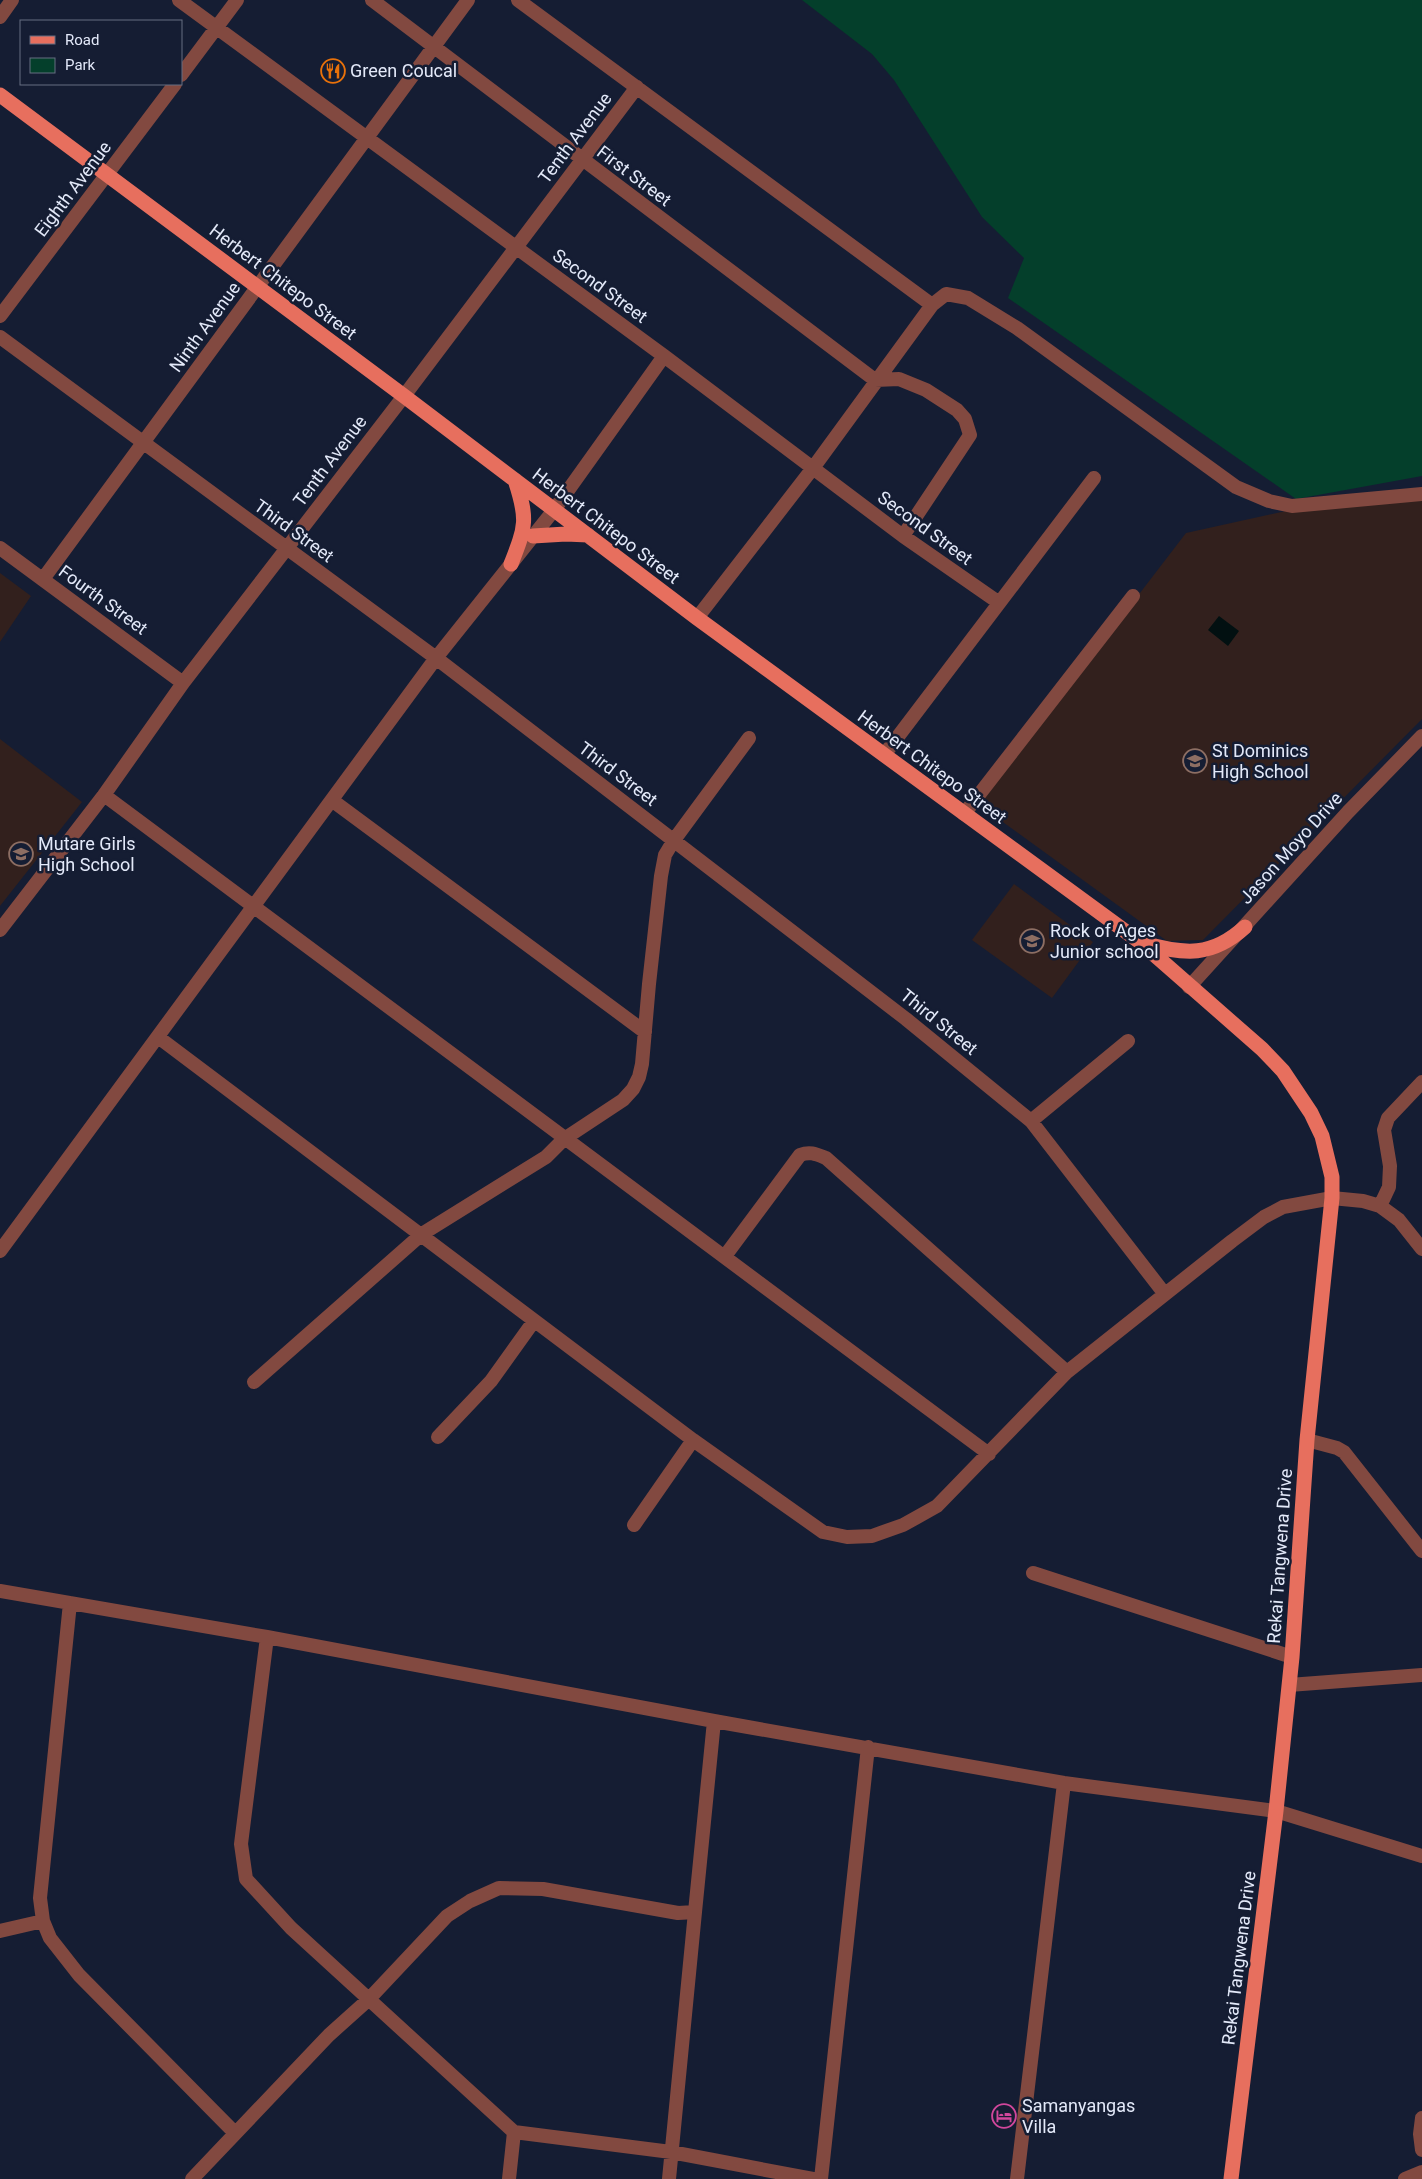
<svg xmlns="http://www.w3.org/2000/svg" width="1422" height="2179" font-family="Roboto,sans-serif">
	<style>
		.education { fill: #32201d }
		.green { fill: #043f2b }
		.water { fill: #021011 }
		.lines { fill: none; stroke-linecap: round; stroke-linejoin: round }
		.minor { stroke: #824940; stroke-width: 14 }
		.major { stroke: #e76f5e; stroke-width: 15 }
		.labels { text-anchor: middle; stroke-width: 5; stroke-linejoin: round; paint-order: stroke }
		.poi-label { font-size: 18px; fill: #e3e9f9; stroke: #151d33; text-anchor: start }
		.street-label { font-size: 18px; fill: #e3e9f9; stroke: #151d33 }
	</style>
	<rect width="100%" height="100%" fill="#151d33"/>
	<path class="education" d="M1422 498V719L1203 940 1167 941 978 804 1186 533 1286 511Z
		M0 573 31 596 0 642Z
		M0 739 82 802 0 906Z
		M1014 884 1093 942 1052 998 972 940Z"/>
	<path class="green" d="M802 0H1422V476L1296 499 1008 298 1024 258 982 217 894 80 872 54Z"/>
	<path class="water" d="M1219 616 1239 631 1228 646 1208 630Z"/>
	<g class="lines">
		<path class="minor" d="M179 0 664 356 903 536 998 602
			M372 0 875 380 899 379 926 390 957 410 965 419 970 435 903 536
			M518 0 932 305
			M0 17 12 0
			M181 75 237 0
			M0 316 175 84
			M0 337 436 658 906 1019 1031 1121 1164 1293
			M0 548 183 683
			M43 579 468 0
			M697 618 813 468 932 305 946 294 968 298 1017 328 1236 487 1269 501 1292 506 1422 494
			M884 755 1094 478
			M104 795 989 1454
			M333 801 645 1032
			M964 814 1133 596
			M0 930 104 795 183 683 404 396 637 87
			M1189 987 1348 812 1422 736
			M158 1037 693 1440 823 1532 847 1537 872 1536 903 1525 937 1506 1067 1372 1232 1241 1264 1217 1283 1207 1332 1198 1363 1201 1380 1206 1399 1220 1422 1249
			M1031 1121 1128 1041
			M1380 1206 1389 1187 1390 1166 1384 1130 1388 1118 1422 1082
			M0 1251 436 658 554 510 664 356
			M725 1256 800 1155C810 1151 816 1154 826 1158L1067 1372
			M254 1382 422 1234 546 1157 564 1139 623 1100 633 1089 639 1077 642 1064 649 984 661 876 665 855 674 840 749 738
			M438 1437 491 1381 534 1321
			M1307 1440 1337 1448 1344 1452 1422 1551
			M634 1525 693 1440
			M1033 1573 1292 1657
			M0 1591 267 1637 714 1721 1064 1783 1276 1811 1422 1856
			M70 1603 40 1898 43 1921 50 1938 79 1975 235 2133
			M267 1637 241 1844 246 1879 291 1928 514 2132 509 2179
			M1289 1685 1422 1675
			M0 1931 43 1921
			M1422 2118 1420 2134 1422 2150
			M514 2132 671 2152 813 2179
			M192 2179 329 2035 368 2000 447 1916 470 1901 499 1888 543 1889 678 1913 695 1912 714 1721
			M669 2179 695 1912
			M821 2179 868 1747
			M1017 2179 1064 1783
			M1405 2179 1422 2172"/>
		<path class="major" d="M0 95 404 396 697 618 1140 942 1262 1049 1283 1071 1311 1113 1322 1136 1332 1177V1198L1307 1440 1292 1657 1276 1811 1231 2179
			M533 536 566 534 588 535
			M511 564C526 526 528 519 515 480
			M1143 943C1185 955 1212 957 1245 927"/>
	</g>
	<defs>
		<g id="restaurant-ring" transform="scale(1.25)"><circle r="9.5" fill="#151d33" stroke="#e8710a" stroke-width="1.5"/><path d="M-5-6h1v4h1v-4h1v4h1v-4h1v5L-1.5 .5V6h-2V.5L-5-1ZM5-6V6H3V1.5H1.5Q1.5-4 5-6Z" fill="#e8710a"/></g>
		<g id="school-ring" transform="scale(1.25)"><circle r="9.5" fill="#151d33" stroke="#8d6e63" stroke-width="1.5"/><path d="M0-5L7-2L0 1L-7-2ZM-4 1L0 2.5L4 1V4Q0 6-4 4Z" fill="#8d6e63"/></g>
		<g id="hotel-ring" transform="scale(1.25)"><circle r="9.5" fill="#151d33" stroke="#d1479c" stroke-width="1.5"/><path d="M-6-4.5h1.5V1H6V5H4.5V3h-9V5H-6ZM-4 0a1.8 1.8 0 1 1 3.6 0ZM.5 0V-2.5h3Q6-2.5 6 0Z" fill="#d1479c"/></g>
	</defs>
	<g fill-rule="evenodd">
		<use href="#restaurant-ring" x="333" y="71"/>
		<use href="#school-ring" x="1195" y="761"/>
		<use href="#school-ring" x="21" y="854"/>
		<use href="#school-ring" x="1032" y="941"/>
		<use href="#hotel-ring" x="1004" y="2116"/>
	</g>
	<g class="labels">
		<g class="poi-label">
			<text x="350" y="77">Green Coucal</text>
			<text x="1212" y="757">St Dominics<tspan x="1212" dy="21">High School</tspan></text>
			<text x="38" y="850">Mutare Girls<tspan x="38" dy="21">High School</tspan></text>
			<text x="1050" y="937">Rock of Ages<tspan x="1050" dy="21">Junior school</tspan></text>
			<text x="1022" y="2112">Samanyangas<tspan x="1022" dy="21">Villa</tspan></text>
		</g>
		<g class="street-label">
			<text transform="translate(575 138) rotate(-53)" y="6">Tenth Avenue</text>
			<text transform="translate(634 176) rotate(37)" y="6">First Street</text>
			<text transform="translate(73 189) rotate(-53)" y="6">Eighth Avenue</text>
			<text transform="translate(283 282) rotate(37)" y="6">Herbert Chitepo Street</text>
			<text transform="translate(600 286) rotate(36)" y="6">Second Street</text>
			<text transform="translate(205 327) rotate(-54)" y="6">Ninth Avenue</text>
			<text transform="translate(330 461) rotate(-53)" y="6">Tenth Avenue</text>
			<text transform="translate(606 526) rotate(37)" y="6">Herbert Chitepo Street</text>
			<text transform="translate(925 528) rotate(36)" y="6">Second Street</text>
			<text transform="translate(294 531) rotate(36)" y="6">Third Street</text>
			<text transform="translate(103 600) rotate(36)" y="6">Fourth Street</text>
			<text transform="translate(932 767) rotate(36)" y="6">Herbert Chitepo Street</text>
			<text transform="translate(618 774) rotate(37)" y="6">Third Street</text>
			<text transform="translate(1291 848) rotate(-48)" y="6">Jason Moyo Drive</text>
			<text transform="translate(939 1022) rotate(39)" y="6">Third Street</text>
			<text transform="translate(1280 1556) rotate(-86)" y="6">Rekai Tangwena Drive</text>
			<text transform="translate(1239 1958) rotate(-83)" y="6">Rekai Tangwena Drive</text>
		</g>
	</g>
	<rect x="20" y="20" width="162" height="65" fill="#151d33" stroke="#676f82"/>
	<rect x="30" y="36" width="25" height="8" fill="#e76f5e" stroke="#676f82"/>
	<text x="65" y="45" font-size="15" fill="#e3e9f9">Road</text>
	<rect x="30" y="58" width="25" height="15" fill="#043f2b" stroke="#676f82"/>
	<text x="65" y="70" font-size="15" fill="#e3e9f9">Park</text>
</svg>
